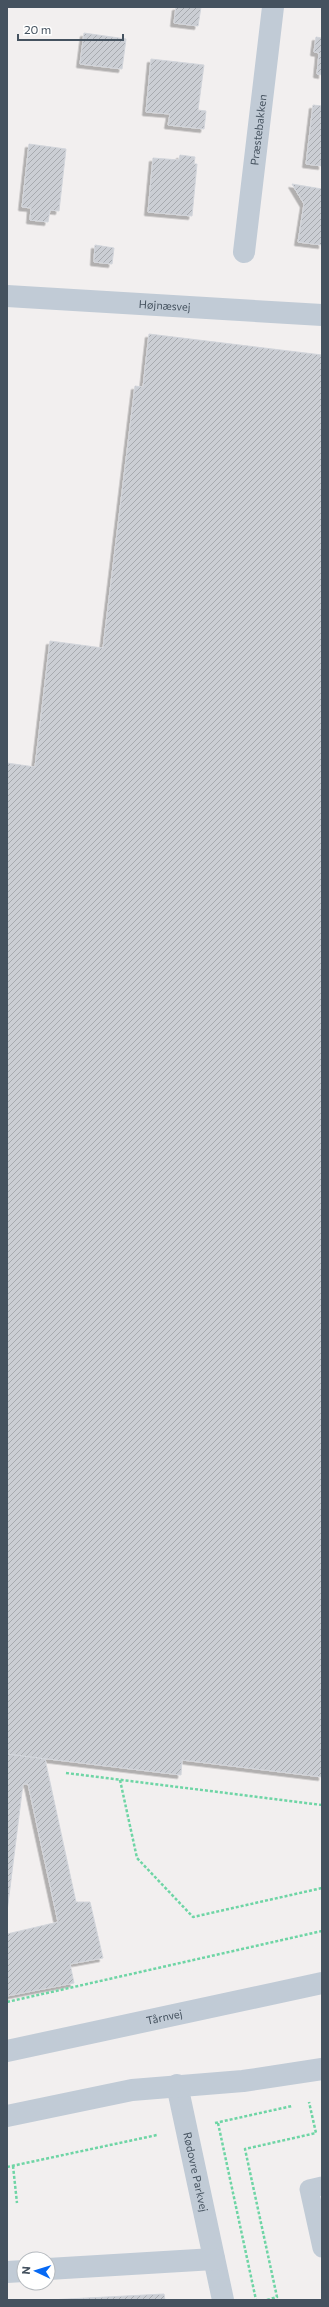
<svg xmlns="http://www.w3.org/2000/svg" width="329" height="2307" font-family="Commissioner,sans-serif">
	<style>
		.building { fill: url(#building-hatch); stroke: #d2d5db; filter: url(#shadow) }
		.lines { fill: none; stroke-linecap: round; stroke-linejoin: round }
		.path { stroke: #6ed5a5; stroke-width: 2.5; stroke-dasharray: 3 2; stroke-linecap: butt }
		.service { stroke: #c1cbd6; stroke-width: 19 }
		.minor { stroke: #c1cbd6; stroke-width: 22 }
		.tertiary { stroke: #c1cbd6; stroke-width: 22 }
		.labels { text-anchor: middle; stroke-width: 4; stroke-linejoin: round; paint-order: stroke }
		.street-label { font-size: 11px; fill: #45525f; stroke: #fff }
	</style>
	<defs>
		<pattern id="building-hatch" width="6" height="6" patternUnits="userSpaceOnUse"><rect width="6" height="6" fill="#cbced4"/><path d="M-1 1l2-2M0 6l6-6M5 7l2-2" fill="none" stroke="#a7aaaf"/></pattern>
		<filter id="shadow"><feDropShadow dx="-3.5" dy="3.5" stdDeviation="0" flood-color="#0004"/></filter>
	</defs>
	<rect width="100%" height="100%" fill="#f2efef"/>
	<path class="building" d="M176 7H201L198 26 174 23Z
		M84 33 126 39 122 69 80 64Z
		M322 34V75L317 74 319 53 314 52 316 37 322 38Z
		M151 59 204 65 198 110 206 111 204 129 168 125 170 114 146 112Z
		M313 105 322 106V166L306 164Z
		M29 144 66 149 59 211 50 210 48 222 30 220 31 208 22 207Z
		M180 155 195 157 194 164H197L192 216 148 212 153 158 179 160Z
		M292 184 322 189V245L298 242 304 204Z
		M95 245 114 248 112 264 94 262Z
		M149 334 322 355V1777L182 1760 181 1775 7 1754V763L35 767 50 641 103 648 135 386 143 387Z
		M7 1754 45 1759 76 1902H90L103 1958 70 1964 74 1983 7 1996V1934L58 1922 28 1784H23L7 1912Z
		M164 2294 165 2300H48Z"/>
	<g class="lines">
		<path class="path" d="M66 1773 322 1805
			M120 1780 137 1858 193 1917 322 1888
			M7 2002 322 1931
			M215 2123 292 2106
			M218 2123 256 2300
			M13 2166 17 2203
			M7 2167 157 2135
			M267 2300 277 2297 245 2149 316 2133 309 2102"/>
		<path class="service" d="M322 2186 309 2189 322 2248"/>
		<g class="minor">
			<path id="s1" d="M244 252 273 7"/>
			<path id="s2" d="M7 296 322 315"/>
			<path id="s3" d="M177 2085 223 2300"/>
			<path d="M48 2269 214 2259"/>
			<path d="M7 2272 24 2271"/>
		</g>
		<g class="tertiary">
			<path id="s4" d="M7 2051 322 1983"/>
			<path d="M7 2116 132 2090 243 2081 322 2069"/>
		</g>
	</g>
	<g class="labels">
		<g class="street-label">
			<text dy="4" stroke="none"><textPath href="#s1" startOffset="123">Præstebakken</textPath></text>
			<text dy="4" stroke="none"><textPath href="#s2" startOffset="158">Højnæsvej</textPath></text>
			<text dy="4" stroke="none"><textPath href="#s4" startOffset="161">Tårnvej</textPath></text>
			<text dy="4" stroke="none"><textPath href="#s3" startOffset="89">Rødovre Parkvej</textPath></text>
		</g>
	</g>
	<rect width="329" height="2307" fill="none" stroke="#45525f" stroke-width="16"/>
	<g transform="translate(36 2271) rotate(274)"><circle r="19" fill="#ffffff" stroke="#b5babf"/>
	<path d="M0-3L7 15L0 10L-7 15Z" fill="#0669f4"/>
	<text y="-6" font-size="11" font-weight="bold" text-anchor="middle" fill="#45525f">N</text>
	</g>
	<path d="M18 34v6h105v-6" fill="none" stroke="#45525f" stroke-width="2"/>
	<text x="24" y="34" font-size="12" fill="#45525f" stroke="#ffffff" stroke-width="3" paint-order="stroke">20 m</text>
</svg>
